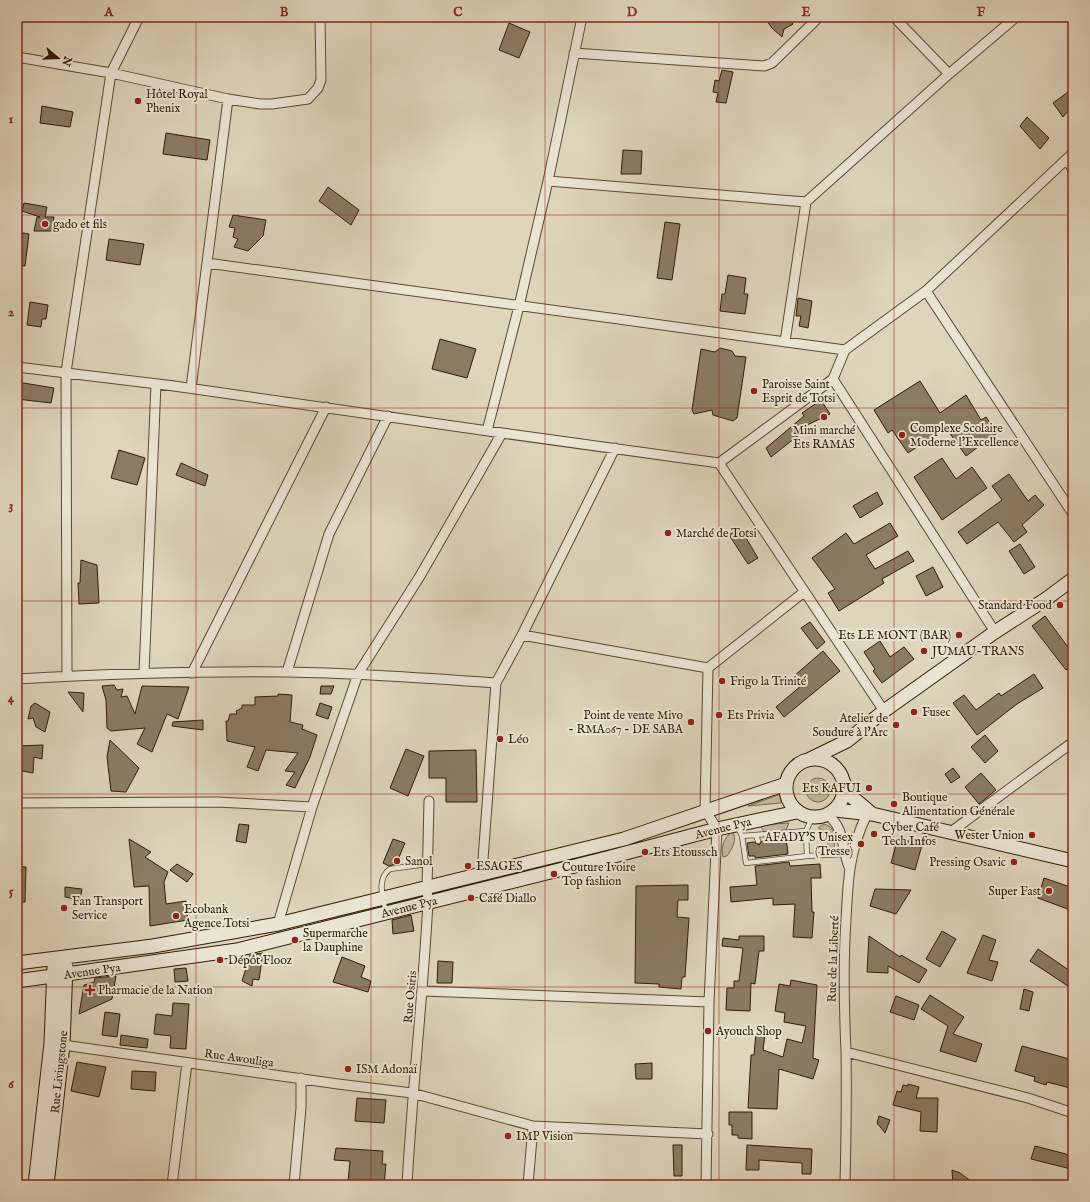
<svg xmlns="http://www.w3.org/2000/svg" width="1090" height="1202" font-family="'IM FELL English',serif">
	<style>
		.green { fill: #c0b69c; stroke: #776950 }
		.building { fill: #8a7c63; stroke: #2e1c03 }
		.lines { fill: none; stroke-linecap: round; stroke-linejoin: round }
		.lane-casing { stroke: #5a4a31; stroke-width: 6 }
		.street-casing { stroke: #5a4a31; stroke-width: 11 }
		.secondary-casing { stroke: #2e1c03; stroke-width: 15 }
		.lane { stroke: #eae4d3; stroke-width: 4.5 }
		.street { stroke: #eae4d3; stroke-width: 9 }
		.secondary { stroke: #eae4d3; stroke-width: 13 }
		.grid { fill: none; stroke: #8f2418; stroke-width: 1; stroke-opacity: 0.55 }
		.poi-dot { fill: #8f2418; stroke: #eae4d3; stroke-width: 1.5 }
		.labels { text-anchor: middle; stroke-width: 4; stroke-linejoin: round; paint-order: stroke }
		.poi-label { font-size: 12px; fill: #2e1c03; stroke: #eae4d3; text-anchor: start }
		.street-label { font-size: 12px; fill: #2e1c03; stroke: #eae4d3 }
		.neatline { fill: none; stroke: #8f2418; stroke-width: 1.5 }
		.grid-label { font-size: 13px; text-anchor: middle; font-weight: bold; fill: #8f2418 }
	</style>
	<rect width="100%" height="100%" fill="#ded5bb"/>
	<filter id="stains"><feTurbulence type="fractalNoise" baseFrequency=".005" numOctaves="4"/><feColorMatrix values="0 0 0 0 .2 0 0 0 0 .09 0 0 0 0 .02 0 0 0 .5 -.17"/></filter>
	<radialGradient id="worn" r=".72"><stop offset=".6" stop-color="#630" stop-opacity="0"/><stop offset="1" stop-color="#630" stop-opacity=".3"/></radialGradient>
	<path class="green" d="M806 790a12 12 0 1 1 24 0a12 12 0 1 1-24 0Z
		M778 795H780L781 803 748 806Z
		M789 823 786 830 764 832 760 825Z
		M824 824C836 827 835 839 834 849H828L826 832 818 828Z
		M732 831C738 839 732 849 727 856L723 857C720 846 725 838 732 831Z"/>
	<path class="building" d="M764 17H787L793 24 784 29 782 37 772 28Z
		M509 23 530 32 519 58 499 50Z
		M722 70 733 72 726 103 716 102 718 93 713 92 715 80 719 81Z
		M1068 92 1073 99V105L1063 117 1053 103Z
		M42 106 73 112 70 127 40 123Z
		M1027 117 1049 138 1040 149 1020 126Z
		M166 133 210 140 207 160 163 154Z
		M623 150 642 151 641 174H621Z
		M328 187 359 210 351 225 319 201Z
		M24 203 47 207 45 217H54L52 231H34L37 217H40L22 211Z
		M233 215 266 220 263 236 248 251 234 247 238 239 233 237 235 228 229 227Z
		M665 222 680 224 672 280 657 278Z
		M17 232 29 234 25 266 17 265Z
		M109 239 144 244 140 265 106 260Z
		M728 275 746 278 744 294H748L745 314 720 311 722 294H725Z
		M798 298 812 301 808 328 799 326 801 316H796Z
		M30 302 48 305 46 319H42L41 327 27 325Z
		M440 339 476 349 467 378 432 369Z
		M720 348 732 351 735 356 746 357 737 418 733 421 713 415 712 410 694 414 692 410 701 349 715 352Z
		M920 381 940 413 966 395 981 420 986 417 997 433 966 456 946 428 908 453 892 430 888 433 874 410Z
		M17 382 54 388 51 403 17 399Z
		M821 400 830 414 803 427 805 430 771 457 766 448 804 416 802 413Z
		M119 450 145 458 137 485 111 478Z
		M942 458 956 479 972 467 987 488 942 520 914 477Z
		M181 463 208 475 205 486 176 475Z
		M1009 474 1028 501 1035 495 1044 505 1022 525 1027 532 1014 542 998 522 967 544 958 532 1002 500 992 486Z
		M877 492 883 504 860 518 853 506Z
		M890 523 898 536 866 555 875 569 908 551 914 561 882 579 884 583 839 611 828 593 835 589 812 558 846 533 854 544Z
		M740 528 758 558 748 564 729 535Z
		M1020 544 1035 567 1024 574 1009 551Z
		M81 560 97 565 99 603 79 604 78 583H80Z
		M933 567 943 587 926 596 916 576Z
		M1045 616 1073 654V665L1066 670 1032 626Z
		M810 622 825 642 817 649 801 628Z
		M880 641 890 657 904 647 914 659 882 683 873 671 875 669 864 652Z
		M823 651 840 671 784 717 776 707 802 685 794 676Z
		M1034 674 1043 688 1017 704 977 735 953 703 964 695 976 710 999 693 1001 696Z
		M114 685 117 690 123 689 121 697 127 696 135 714 142 686 189 687 178 719 167 714 152 752 137 744 145 728 111 731 107 728 106 700 102 686Z
		M321 686H334L331 694H320Z
		M68 692 84 693 83 712Z
		M278 694 292 695 290 722 303 725 302 729 317 735 310 757 295 788 286 785 295 772 285 771 298 753 266 750 258 771 247 767 255 747 227 741 226 721H228L230 714H237L236 711 242 708V705H255V697L278 696Z
		M35 703 50 712 45 732 36 727 33 718 28 719 31 706Z
		M320 703 332 707 328 719 316 715Z
		M203 720V730L172 726 173 722Z
		M985 735 998 751 985 763 971 747Z
		M110 740 139 768 126 792 111 791 107 757Z
		M43 745 42 759 34 757 33 773 17 770V746Z
		M406 749 424 756 408 796 390 788Z
		M476 750 477 802H446V778H429V751Z
		M953 768 960 777 951 783 945 774Z
		M981 773 996 790 979 804 965 787Z
		M239 824 249 825 246 843 236 841Z
		M786 837 788 854 755 858V856H749L747 843 754 842 759 845 762 841Z
		M898 838 922 845 915 870 891 863Z
		M129 839 151 852 145 857 168 872 164 882 166 904 186 901 188 920 150 926 149 886 134 887Z
		M393 839 405 843 396 864 389 866 383 863Z
		M789 862 790 866 820 864 821 878H811L812 912H814L812 938 793 937 795 904 773 905V898L731 902 730 887 757 885 755 866Z
		M177 864 193 874 187 882 170 870Z
		M17 866 26 867 25 902H17Z
		M1044 878 1073 888V911L1038 898Z
		M688 885V900H678L677 917 689 918 685 977H682L681 989 659 987V984L635 983 636 886Z
		M65 887 82 889 80 900 65 897Z
		M875 889 911 890 896 914 870 906Z
		M411 915 414 931 393 934 392 920Z
		M942 931 956 939 940 967 926 959Z
		M983 935 996 940 989 960 998 962 992 981 967 973Z
		M739 936H764V951H759L755 984 751 983 750 1011 726 1010 727 988H734V981H739L743 948 722 946 723 938 739 940Z
		M869 936 900 957 901 955 927 970 919 983 888 966V973L867 972Z
		M1038 949 1073 973V979L1068 986 1030 961Z
		M263 953 259 980 253 979 252 986 242 981 250 955Z
		M342 957 365 966 361 977 371 981 368 992 333 982Z
		M438 961 453 962 452 983H437Z
		M186 968 188 981 175 982 174 969Z
		M116 976 112 999 79 1014 84 985 94 982 95 978Z
		M791 980 817 985 813 1058 819 1060 813 1079 779 1069 777 1109 748 1108 751 1055H754L756 1033 765 1035 763 1050 783 1057 787 1039 802 1043 806 1026 784 1022 785 1013 775 1011 779 984 790 986Z
		M1024 989 1033 992 1029 1011 1020 1009Z
		M930 995 964 1017 953 1034 982 1044 976 1062 940 1051 948 1026 921 1009Z
		M896 996 919 1005 914 1020 890 1012Z
		M173 1003 189 1004 186 1049 170 1048 171 1036 154 1034 156 1014 172 1016Z
		M105 1012 120 1014 117 1037 102 1035Z
		M121 1035 148 1039 147 1048 120 1045Z
		M1022 1046 1073 1060V1077L1070 1088 1047 1082 1046 1085 1034 1081 1035 1077 1015 1071Z
		M77 1062 106 1067 99 1097 71 1091Z
		M652 1063V1079H636L635 1064Z
		M132 1071 156 1072 155 1091 131 1089Z
		M908 1084 919 1087 916 1098H938L937 1132 920 1131 921 1112 893 1105 897 1091 901 1092 903 1085 908 1086Z
		M357 1098 386 1100 384 1123 355 1121Z
		M729 1112H752V1139L738 1138V1135H732V1125H729Z
		M879 1116 890 1120 885 1133 877 1123Z
		M673 1145H682V1176H674Z
		M747 1145 812 1149 811 1174H802V1163L759 1160V1170H746Z
		M1035 1146 1066 1154 1073 1159V1172L1067 1168 1031 1159Z
		M336 1148 383 1151 382 1164H386L384 1185 348 1182 350 1161 334 1160Z
		M952 1170 960 1173 976 1185H953Z"/>
	<g class="lines">
		<g class="lane-casing">
			<path id="lane" d="M737 826 742 836 746 863 807 856 806 831 812 818
				M756 835 758 841
				M742 836 806 831
				M807 856 844 854
				M386 912C383 898 376 879 390 869L427 864"/>
		</g>
		<g class="street-casing">
			<path id="street" d="M894 17 949 74
				M574 53 764 66 772 63 819 17
				M17 57 111 73 228 99 260 104H272L308 99 318 88 321 80 320 17
				M1067 159 1073 170
				M548 181 806 202
				M207 263 845 350
				M926 291 1073 514
				M785 342 806 202 949 74 1016 17
				M17 367 174 386 502 433 719 463 833 379 845 350 926 291 1073 153
				M833 379 995 632
				M191 388 228 99
				M487 431 519 306 548 181 582 17
				M719 463 884 711
				M522 635 708 668
				M287 672 329 534 388 416
				M144 673 156 384
				M192 673 326 407
				M67 676 66 372 111 73 139 17
				M17 679C107 674 197 671 287 672 357 673 427 678 496 683
				M17 803 217 802 312 807
				M828 815C845 829 841 847 849 867
				M952 831 1073 742
				M482 873 496 683 522 635 615 448
				M278 924 312 807 358 674 420 576 502 433
				M423 991 709 1002
				M63 1045 338 1084 412 1093 533 1126 708 1134
				M846 1052 1028 1098 1073 1113
				M172 1185 187 1063
				M294 1185 301 1108V1078
				M407 1185C412 1091 423 997 428 902L427 888 429 801
				M528 1185 533 1126
				M706 1185 709 1002 717 829 705 810 708 668 804 592
				M845 1185C846 1140 847 1095 846 1051 844 1007 843 964 846 920 848 879 849 851 867 814"/>
		</g>
		<g class="secondary-casing">
			<path id="secondary" d="M786 788a29 29 0 1 1 58 0a29 29 0 1 1-58 0Z
				M810 759 847 741 884 711 995 632 1046 599 1073 579
				M844 783 852 797 872 814
				M835 810 872 814 1073 861
				M17 963 153 946 278 924 624 839 786 784
				M17 981 237 950 599 860 717 829 797 812
				M35 1185 51 1043 54 967
				M47 1185 63 1045 66 966"/>
		</g>
		<use href="#lane" class="lane"/>
		<use href="#street" class="street"/>
		<use href="#secondary" class="secondary"/>
	</g>
	<path class="grid" d="M196 17V1185M371 17V1185M545 17V1185M719 17V1185M894 17V1185M17 215H1073M17 408H1073M17 601H1073M17 794H1073M17 987H1073"/>
	<g class="poi-dot">
		<circle cx="138" cy="101" r="4"/>
		<circle cx="45" cy="224" r="4"/>
		<circle cx="754" cy="391" r="4"/>
		<circle cx="824" cy="417" r="4"/>
		<circle cx="902" cy="435" r="4"/>
		<circle cx="668" cy="533" r="4"/>
		<circle cx="1060" cy="605" r="4"/>
		<circle cx="959" cy="635" r="4"/>
		<circle cx="924" cy="651" r="4"/>
		<circle cx="722" cy="681" r="4"/>
		<circle cx="914" cy="712" r="4"/>
		<circle cx="719" cy="715" r="4"/>
		<circle cx="691" cy="722" r="4"/>
		<circle cx="896" cy="725" r="4"/>
		<circle cx="500" cy="739" r="4"/>
		<circle cx="869" cy="788" r="4"/>
		<circle cx="894" cy="804" r="4"/>
		<circle cx="874" cy="834" r="4"/>
		<circle cx="1032" cy="835" r="4"/>
		<circle cx="861" cy="844" r="4"/>
		<circle cx="645" cy="852" r="4"/>
		<circle cx="397" cy="861" r="4"/>
		<circle cx="1014" cy="862" r="4"/>
		<circle cx="468" cy="866" r="4"/>
		<circle cx="554" cy="874" r="4"/>
		<circle cx="1049" cy="891" r="4"/>
		<circle cx="471" cy="898" r="4"/>
		<circle cx="64" cy="908" r="4"/>
		<circle cx="176" cy="916" r="4"/>
		<circle cx="295" cy="940" r="4"/>
		<circle cx="220" cy="960" r="4"/>
		<path d="M88 984h4v4h4v4h-4v4h-4v-4h-4v-4h4z"/>
		<circle cx="708" cy="1031" r="4"/>
		<circle cx="348" cy="1069" r="4"/>
		<circle cx="508" cy="1136" r="4"/>
	</g>
	<g class="labels">
		<g class="poi-label">
			<text x="146" y="98">Hôtel Royal<tspan x="146" dy="14">Phenix</tspan></text>
			<text x="53" y="228">gado et fils</text>
			<text x="762" y="388">Paroisse Saint<tspan x="762" dy="14">Esprit de Totsi</tspan></text>
			<text x="910" y="432">Complexe Scolaire<tspan x="910" dy="14">Moderne l'Excellence</tspan></text>
			<text x="824" y="434" text-anchor="middle">Mini marché<tspan x="824" dy="14">Ets RAMAS</tspan></text>
			<text x="676" y="537">Marché de Totsi</text>
			<text x="1052" y="609" text-anchor="end">Standard Food</text>
			<text x="951" y="639" text-anchor="end">Ets LE MONT (BAR)</text>
			<text x="932" y="655">JUMAU-TRANS</text>
			<text x="730" y="685">Frigo la Trinité</text>
			<text x="922" y="716">Fusec</text>
			<text x="683" y="719" text-anchor="end">Point de vente Mivo<tspan x="683" dy="14">- RMA067 - DE SABA</tspan></text>
			<text x="727" y="719">Ets Privia</text>
			<text x="888" y="722" text-anchor="end">Atelier de<tspan x="888" dy="14">Soudure à l'Arc</tspan></text>
			<text x="508" y="743">Léo</text>
			<text x="861" y="792" text-anchor="end">Ets KAFUI</text>
			<text x="902" y="801">Boutique<tspan x="902" dy="14">Alimentation Générale</tspan></text>
			<text x="882" y="831">Cyber Café<tspan x="882" dy="14">Tech Infos</tspan></text>
			<text x="1024" y="839" text-anchor="end">Wester Union</text>
			<text x="853" y="841" text-anchor="end">AFADY'S Unisex<tspan x="853" dy="14">(Tresse)</tspan></text>
			<text x="653" y="856">Ets Etoussch</text>
			<text x="405" y="865">Sanol</text>
			<text x="1006" y="866" text-anchor="end">Pressing Osavic</text>
			<text x="476" y="870">ESAGES</text>
			<text x="562" y="871">Couture Ivoire<tspan x="562" dy="14">Top fashion</tspan></text>
			<text x="1041" y="895" text-anchor="end">Super Fast</text>
			<text x="479" y="902">Café Diallo</text>
			<text x="72" y="905">Fan Transport<tspan x="72" dy="14">Service</tspan></text>
			<text x="184" y="913">Ecobank<tspan x="184" dy="14">Agence Totsi</tspan></text>
			<text x="303" y="937">Supermarche<tspan x="303" dy="14">la Dauphine</tspan></text>
			<text x="228" y="964">Dépôt Flooz</text>
			<text x="98" y="994">Pharmacie de la Nation</text>
			<text x="716" y="1035">Ayouch Shop</text>
			<text x="356" y="1073">ISM Adonaï</text>
			<text x="516" y="1140">IMP Vision</text>
		</g>
		<g class="street-label">
			<text transform="translate(723 828) rotate(-14)" y="4">Avenue Pya</text>
			<text transform="translate(409 907) rotate(-14)" y="4">Avenue Pya</text>
			<text transform="translate(833 959) rotate(-88)" y="4">Rue de la Liberté</text>
			<text transform="translate(92 971) rotate(-8)" y="4">Avenue Pya</text>
			<text transform="translate(410 997) rotate(-85)" y="4">Rue Osiris</text>
			<text transform="translate(239 1058) rotate(8)" y="4">Rue Awouliga</text>
			<text transform="translate(59 1072) rotate(-84)" y="4">Rue Livingstone</text>
		</g>
	</g>
	<rect width="1090" height="1202" fill="none" stroke="#ded5bb" stroke-width="44"/>
	<g transform="translate(58 58) rotate(109)" stroke="#eae4d3" stroke-width="3" paint-order="stroke">
	<path d="M0-3L7 15L0 10L-7 15Z" fill="#2e1c03"/>
	<text y="-6" font-size="11" font-weight="bold" text-anchor="middle" fill="#2e1c03">N</text>
	</g>
	<rect x="22" y="22" width="1046" height="1158" class="neatline"/>
	<g class="grid-label">
		<text x="109" y="16">A</text>
		<text x="284" y="16">B</text>
		<text x="458" y="16">C</text>
		<text x="632" y="16">D</text>
		<text x="806" y="16">E</text>
		<text x="981" y="16">F</text>
		<text x="11" y="123">1</text>
		<text x="11" y="316">2</text>
		<text x="11" y="509">3</text>
		<text x="11" y="702">4</text>
		<text x="11" y="895">5</text>
		<text x="11" y="1088">6</text>
	</g>
	<rect width="100%" height="100%" filter="url(#stains)"/>
	<rect width="100%" height="100%" fill="url(#worn)"/>
</svg>
